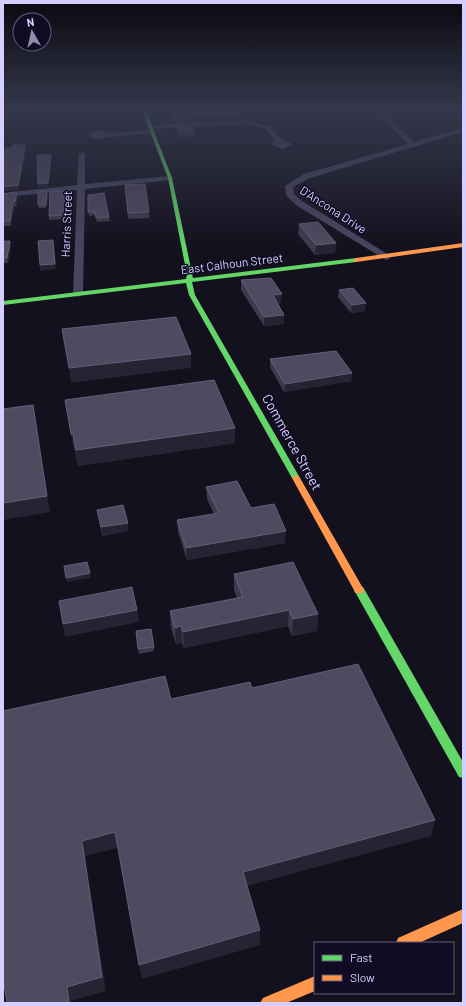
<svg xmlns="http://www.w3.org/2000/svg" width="466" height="1006" font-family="Barlow,sans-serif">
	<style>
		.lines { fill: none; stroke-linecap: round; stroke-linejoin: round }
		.street { fill: #48455f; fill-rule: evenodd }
		.fast { fill: #63d668; fill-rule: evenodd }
		.slow { fill: #ff974d; fill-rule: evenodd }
		.wall { fill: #3e3a4d }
		.shaded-wall { fill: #262332 }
		.building { fill: #4e4a60; stroke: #645f79 }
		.labels { text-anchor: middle; stroke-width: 3; stroke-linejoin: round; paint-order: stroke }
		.far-street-label { font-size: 12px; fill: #d7ceff; stroke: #110c23 }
		.street-label { font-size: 14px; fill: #d7ceff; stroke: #110c23 }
	</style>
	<rect width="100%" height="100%" fill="#14111e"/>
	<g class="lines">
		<path class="street" d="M372 108H378L414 142 463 128V132L310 178 293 187 294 194 302 201 389 255 390 257 389 259 386 260 296 205 286 195 285 186 304 174 408 144Z
			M248 120 270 127 282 140 293 144 283 149 272 145V143L275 141 266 129 248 124 151 129 148 127 151 125Z
			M152 130 155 132 154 133 107 137 100 140 88 136C93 131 101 129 108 133Z
			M82 152 85 154V184L170 176 174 178 170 180 85 189 83 294 78 297 73 294 77 190 3 197V193L77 185 79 154Z"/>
		<path class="fast" d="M3 108H21L3 110Z
			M141 108H145L172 178 193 278 356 258 359 260 356 262 192 282 195 295 300 478 299 480 296 481 292 478 189 295 186 283 3 305V301L186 279 187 275 168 178Z
			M359 586 363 587 463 762V778L459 777 354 590 355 587Z"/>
		<path class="slow" d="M463 243V247L356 262 353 260 356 258Z
			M296 475 300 478 364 590 363 593H355L354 590 292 478Z
			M463 909V923L419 943H396L398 938Z
			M315 976V991L286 1003H260L263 998Z"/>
	</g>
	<path class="wall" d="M191 108H236L239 114V116L197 118Z
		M170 114 186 119 187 122H173L170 117Z
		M176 124 194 130V136L179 137 176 129Z
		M125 185 149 212V218L128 219Z
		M64 191 66 219 49 220V216Z
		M17 192 18 197 16 207H14L11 226H3V194Z
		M48 194 46 208H39L38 205Z
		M88 195 109 217 110 221 97 222 95 215 89 216Z
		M299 224 336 243 335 253 315 255 298 234Z
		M3 241 11 246 8 263H3Z
		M241 280 281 303 278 304 284 324 264 326 241 290Z
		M339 290 365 311 351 313 338 297Z
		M270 359 352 373 351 381 284 392 270 367Z
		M65 400 235 428V443L78 466 75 449 74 450Z
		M206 487 251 508 285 543 187 560 178 532 177 520 214 514 207 499Z
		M97 510 128 531 102 536Z
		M234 574 318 614 317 631 292 636 288 626 184 648 182 643 176 644 171 628 170 611 237 598 234 590Z
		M136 631 154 647V651L139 654Z"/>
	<path class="shaded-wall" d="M74 108H102L65 112V109Z
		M25 145 26 149 19 190 3 191V187Z
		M51 155V158L48 187 38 188V184Z
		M47 191 48 194 46 208V205Z
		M17 192 18 197 16 207 15 202Z
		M13 202 14 207 11 226 10 221Z
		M10 241 11 246 8 263 7 258Z
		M336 243 335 253 315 255 316 245Z
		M54 245 56 269 40 271V265Z
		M282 294 281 303 273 304V295Z
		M366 303 365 311 351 313 352 305Z
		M284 315V324L264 326V317Z
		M191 354V368L71 383 69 368Z
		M352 373 351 381 284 392 285 384Z
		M33 405 50 512 3 520V503Z
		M235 428V443L78 466 76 450Z
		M71 434H73L75 449 74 450Z
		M128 523V531L102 536 101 527Z
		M286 531 285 543 187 560 186 548Z
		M90 573V578L67 582 66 578Z
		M137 610 139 622 65 637 63 624Z
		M289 610 288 626 184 648 183 632Z
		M318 614 317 631 292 636 293 619Z
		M181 626 182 643 176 644 175 628Z
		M435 820 431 836 243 887V872Z
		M115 832 118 848 85 856 106 991 71 1001V1003H69L67 987 82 841Z
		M260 930V945L142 979 139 965Z"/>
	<path class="building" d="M193 108H236L239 114 197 115Z
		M170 114H184L186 119 172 120Z
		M190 123 194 130 179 131 176 124Z
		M13 145H25L18 185 3 187V161L6 148H12Z
		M37 155H51L48 183 38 184Z
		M145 184 149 212 128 213 125 185Z
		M47 191 46 205H38V192Z
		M50 191H64L66 215 49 216Z
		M17 192 15 202H13L10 221H3V194Z
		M104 193 109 217 96 218 95 212H88V195Z
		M318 222 336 243 316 245 299 224Z
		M53 240 55 264 40 265 38 241Z
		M3 241H10L7 258H3Z
		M271 278 282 294 273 295 284 315 264 317 241 280Z
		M353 288 366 303 352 305 339 290Z
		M176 317 191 354 69 368 62 329Z
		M336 351 352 373 285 384 270 359Z
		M214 380 235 428 76 450 73 434H71L65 400Z
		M33 405 47 496 3 503V409Z
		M237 481 251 508 274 504 286 531 186 548 177 520 219 513 206 487Z
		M123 505 128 523 101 527 97 510Z
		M87 562 90 573 66 578 64 566Z
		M293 562 318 614 293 619 289 610 183 632 181 626 175 628 170 611 243 597 234 574Z
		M132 587 137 610 63 624 59 601Z
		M151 629 154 647 138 649 136 631Z
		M358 664 435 820 243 872 260 930 139 965 115 832 82 841 102 977 67 987 69 1003H7L3 978V711L165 676 171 699 250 682 252 688Z"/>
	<linearGradient id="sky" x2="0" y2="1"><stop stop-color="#0b0910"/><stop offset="0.44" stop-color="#34384c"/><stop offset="1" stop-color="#34384c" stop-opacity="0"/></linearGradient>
	<rect width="466" height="248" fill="url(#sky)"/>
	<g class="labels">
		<g class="far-street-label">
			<text transform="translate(333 210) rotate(33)" y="4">D'Ancona Drive</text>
			<text transform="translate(67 224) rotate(-88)" y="4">Harris Street</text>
			<text transform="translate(232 264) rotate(-7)" y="4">East Calhoun Street</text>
		</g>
		<g class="street-label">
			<text transform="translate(292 442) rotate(61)" y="5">Commerce Street</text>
		</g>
	</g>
	<rect width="466" height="1006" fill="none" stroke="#d7ceff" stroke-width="8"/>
	<rect x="314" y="942" width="140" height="52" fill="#110c23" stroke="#605a7b"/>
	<rect x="322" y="955" width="20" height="6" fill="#63d668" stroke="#605a7b"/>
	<text x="350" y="962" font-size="12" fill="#d7ceff">Fast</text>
	<rect x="322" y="975" width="20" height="6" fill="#ff974d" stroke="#605a7b"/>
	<text x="350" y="982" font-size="12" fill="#d7ceff">Slow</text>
	<g transform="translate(32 32) rotate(351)"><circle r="19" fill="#110c23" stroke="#605a7b"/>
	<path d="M0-3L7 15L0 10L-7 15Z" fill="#938cb0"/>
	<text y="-6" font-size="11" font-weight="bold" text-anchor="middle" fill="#d7ceff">N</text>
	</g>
</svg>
